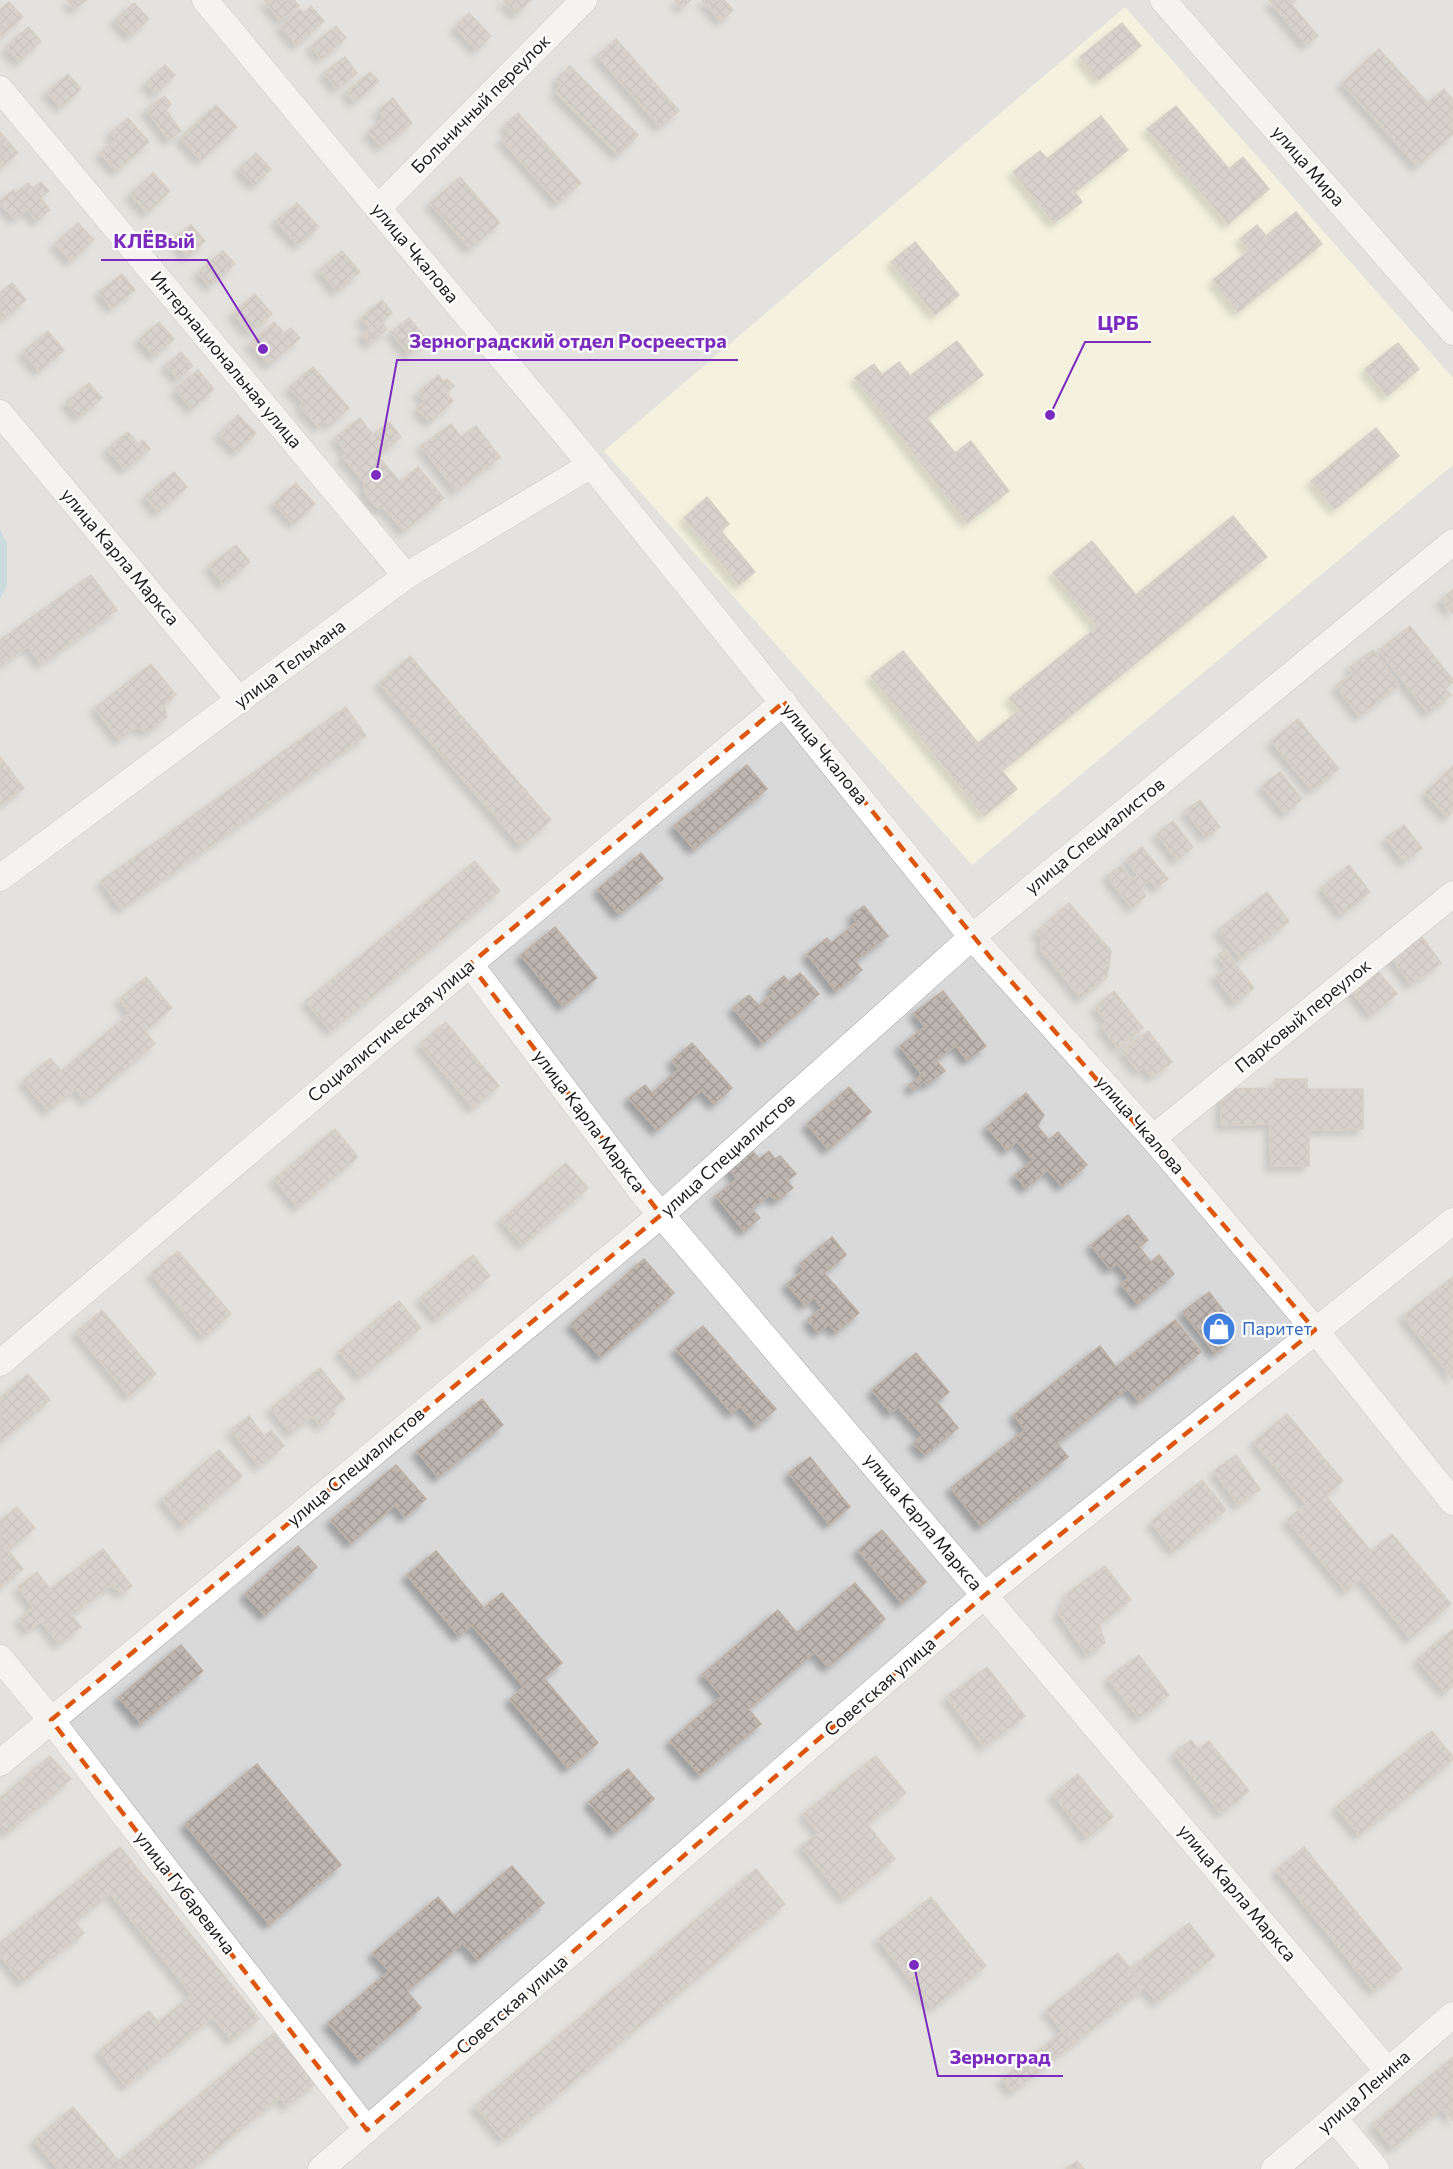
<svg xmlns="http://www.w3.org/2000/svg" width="1453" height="2169" font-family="Commissioner,sans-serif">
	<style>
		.residential { fill: #dad9d9 }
		.education { fill: #fcfddb }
		.water { fill: #a4cbd8 }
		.building { fill: url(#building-cross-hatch); stroke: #bdb0a5; stroke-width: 1.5; filter: url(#shadow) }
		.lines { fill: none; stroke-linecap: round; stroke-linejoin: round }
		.minor-casing { stroke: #a3a3a3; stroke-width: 27 }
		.minor { stroke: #fff; stroke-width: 26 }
		.marked { fill: none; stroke: #de560d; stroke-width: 4.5; stroke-dasharray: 12 8; stroke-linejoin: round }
		.labels { text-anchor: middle; stroke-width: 4.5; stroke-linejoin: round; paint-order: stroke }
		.street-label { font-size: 18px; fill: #1c1c1c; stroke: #fff }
		.shop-label { font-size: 18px; fill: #366cbe; stroke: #fff; text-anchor: start }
		.leader { fill: none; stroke: #7b2cbf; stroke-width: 2 }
		.callout-dot { fill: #7b2cbf; stroke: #fff; stroke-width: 2 }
		.callout-label { font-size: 20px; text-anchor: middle; font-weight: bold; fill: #7b2cbf; stroke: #fff; stroke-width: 4.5; stroke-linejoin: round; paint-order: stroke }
	</style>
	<defs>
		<pattern id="building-cross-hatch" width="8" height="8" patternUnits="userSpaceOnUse" patternTransform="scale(1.5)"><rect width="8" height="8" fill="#bdb5af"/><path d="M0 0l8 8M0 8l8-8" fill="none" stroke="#a29b96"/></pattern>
		<filter id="shadow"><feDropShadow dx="-5.5" dy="5.5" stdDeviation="3" flood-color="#0004"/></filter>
	</defs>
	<rect width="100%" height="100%" fill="#ede9e2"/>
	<path class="residential" d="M0 0H1453V2169H0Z"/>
	<path class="education" d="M1125 7 1453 378V465L972 865 604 451Z"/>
	<path class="water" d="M0 530 7 543V585L0 599Z"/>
	<path class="building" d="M67 0H87L75 9Z
		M264 0H294L299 6 280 20Z
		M503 0H531L516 14Z
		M675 0H691L682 8Z
		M702 0H724L733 10 721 21Z
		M1269 0H1296L1291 4 1318 36 1306 45Z
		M9 2 23 17 1 36 0 10Z
		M134 3 149 19 130 36 115 20Z
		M311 6 324 21 297 45 281 26 300 9 304 13Z
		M469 13 491 36 477 50 455 27Z
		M1122 23 1141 46 1099 80 1080 57Z
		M336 26 346 38 321 59 311 46Z
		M28 27 41 41 19 62 6 47Z
		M616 39 679 111 660 127 597 55Z
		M1379 49 1428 103 1444 89 1453 100V134L1417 166 1342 83Z
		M345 57 357 73 337 89 324 73Z
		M165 65 175 75 156 94 146 83Z
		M570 66 638 135 618 155 555 92 561 86 556 80Z
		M370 72 379 81 355 102 346 92Z
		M68 74 81 89 61 107 47 92Z
		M164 96 171 104 166 110 181 131 169 140 146 110Z
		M393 98 412 123 381 147 368 131 384 118 378 110Z
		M216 105 237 127 201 160 180 138Z
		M1176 106 1229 169 1243 157 1269 189 1228 224 1147 129Z
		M518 113 581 183 558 203 502 140 509 134 505 125Z
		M1101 116 1128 150 1075 192 1082 202 1054 223 1013 172 1040 151 1047 159Z
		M128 118 149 142 116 171 100 153 116 139 110 133Z
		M0 132 18 153 0 168Z
		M256 153 271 169 255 185 239 169Z
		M153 173 170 191 147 213 130 194Z
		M460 177 500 223 470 249 430 203Z
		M41 182 49 191 40 198 50 210 37 221 27 209 15 219 0 203V201L13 190 16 193 28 183 33 188Z
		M297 203 319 227 298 245 276 221Z
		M1296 212 1322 244 1238 312 1213 280 1250 250 1240 239 1257 225 1266 236Z
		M78 223 94 240 71 261 55 244Z
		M191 225 205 241 187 256 174 239Z
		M915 242 959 295 935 315 891 262Z
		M223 251 235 264 210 286 198 272Z
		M342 251 360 272 337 291 319 270Z
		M122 274 135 290 112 308 99 292Z
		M12 283 26 300 0 321V292Z
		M255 294 272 314 250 333 233 313Z
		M382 300 392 313 381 322 387 329 370 344 362 335 370 328 361 318Z
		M409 318 427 340 409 354 391 332Z
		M159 322 174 339 154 356 139 339Z
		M274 322 284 333 291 328 300 338 269 365 250 343Z
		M48 331 64 350 39 371 23 352Z
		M957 341 983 375 927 418 955 453 971 441 1009 491 967 523 855 378 874 364 882 375 899 362 910 376Z
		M1398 343 1419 369 1387 396 1365 369Z
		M181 352 193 366 178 379 166 365Z
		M313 367 349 408 330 425 326 421 319 427 300 406 304 403 289 387Z
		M198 370 214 389 192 409 175 389Z
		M438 375 444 382 447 379 454 386 446 393 453 401 430 422 417 409 425 401 418 393Z
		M89 383 102 398 79 417 66 402Z
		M238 415 256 433 237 452 219 434Z
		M360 418 373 435 389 422 401 437 378 456 400 482 418 467 444 498 404 531 386 510 377 507 370 500 365 492 364 482 342 456 347 453 335 438Z
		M451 424 461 437 476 426 500 457 456 491 421 446Z
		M1376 428 1399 456 1335 509 1311 481Z
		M128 432 138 444 143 440 150 449 125 469 107 449Z
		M174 472 187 487 158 512 145 496Z
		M296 483 315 504 294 524 274 503Z
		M707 497 729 524 721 531 755 572 739 585 684 518Z
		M1233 516 1267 557 1002 771 1017 789 984 816 871 676 903 651 978 743 1020 710 1009 698 1097 627 1053 573 1092 541 1136 595Z
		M236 545 250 562 223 584 209 566Z
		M91 575 117 610 41 664 28 646 1 665 0 640Z
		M1453 589V614L1441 600Z
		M1410 626 1453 680V682L1445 689 1451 695 1428 713 1379 650Z
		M1373 650 1399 685 1359 716 1336 686 1353 673 1349 668Z
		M410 656 551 820 521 846 379 683Z
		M151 664 176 695 164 705 167 717 147 732 136 727 119 740 95 708Z
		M346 707 366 736 121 909 101 881Z
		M1298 719 1339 769 1312 790 1271 741Z
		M0 757 24 788 1 805 0 803Z
		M747 765 767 789 694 849 674 826Z
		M1453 766V812L1447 817 1425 793Z
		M1280 772 1302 799 1285 814 1262 786Z
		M1200 800 1220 827 1206 837 1185 811Z
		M1173 821 1193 847 1177 860 1157 834Z
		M1404 825 1422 848 1404 862 1386 838Z
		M1142 847 1168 879 1157 888 1150 880 1140 888 1146 896 1132 908 1107 876 1120 866 1132 880 1138 875 1126 860Z
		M641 853 663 879 619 914 598 889Z
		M475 861 500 891 331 1031 306 1001Z
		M1349 865 1370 892 1342 914 1321 888Z
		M1267 892 1289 921 1241 959 1218 930Z
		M1069 903 1111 951 1107 977 1081 998 1041 950 1042 936 1035 933Z
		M864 906 888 936 855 961 862 970 836 991 807 954 827 938 831 943 857 922 852 915Z
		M555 927 597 978 563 1006 521 955Z
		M1419 933 1441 963 1411 984 1389 955Z
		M1225 950 1254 988 1235 1003 1215 976 1227 967 1218 955Z
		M1376 969 1397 994 1371 1015 1351 990Z
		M800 973 819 994 763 1043 733 1008 749 995 759 1006 774 992 770 988 784 976 789 982Z
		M146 977 172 1008 145 1031 155 1044 86 1101 75 1089 48 1111 23 1081 50 1058 61 1071 130 1013 119 999Z
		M943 991 986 1046 967 1060 956 1045 936 1060 945 1071 927 1084 925 1081 913 1090 909 1085 922 1075 900 1046 925 1027 914 1013Z
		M1114 991 1143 1028 1118 1048 1101 1026 1107 1022 1095 1007Z
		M446 1022 499 1086 473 1108 420 1044Z
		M1148 1031 1172 1062 1152 1077 1144 1067 1138 1071 1122 1051Z
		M692 1043 732 1088 714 1104 702 1090 657 1130 629 1098 645 1085 652 1093 679 1069 672 1061Z
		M1275 1079H1307V1089H1363V1129L1309 1130V1166H1271L1270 1124 1221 1125V1089L1275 1088Z
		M849 1087 871 1112 828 1149 807 1124Z
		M1026 1093 1044 1115 1037 1126 1049 1140 1058 1132 1087 1165 1062 1186 1048 1170 1026 1188 1015 1175 1033 1160 1017 1141 1007 1150 987 1127Z
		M335 1129 358 1157 298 1207 274 1179Z
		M751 1149 759 1159 769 1151 775 1159 780 1156 796 1174 787 1181 793 1188 776 1201 770 1194 752 1209 760 1218 744 1231 716 1196 737 1179 728 1167Z
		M566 1163 588 1188 523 1245 501 1220Z
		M1128 1215 1148 1240 1139 1247 1151 1262 1159 1255 1174 1274 1138 1304 1121 1284 1129 1278 1117 1263 1110 1269 1091 1245Z
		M832 1237 846 1255 824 1273 859 1313 836 1332 829 1324 818 1332 808 1320 822 1308 814 1297 805 1305 787 1284 804 1270 800 1264Z
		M178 1251 231 1314 204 1337 151 1273Z
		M473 1255 490 1276 437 1319 420 1298Z
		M644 1259 674 1293 601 1357 571 1324Z
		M1453 1277V1379L1403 1316Z
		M1209 1292 1233 1323 1232 1340 1215 1353 1183 1312Z
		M399 1301 421 1328 361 1377 339 1351Z
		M102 1310 156 1374 129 1396 76 1332Z
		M1175 1320 1201 1352 1139 1401 1128 1388 1057 1443 1068 1457 981 1526 951 1488 1025 1430 1014 1415 1100 1346 1116 1367Z
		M703 1326 776 1409 757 1425 740 1406 732 1413 676 1349Z
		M916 1353 949 1392 937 1402 958 1428 925 1455 914 1443 923 1435 898 1407 891 1413 872 1390Z
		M320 1368 345 1399 331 1410 335 1414 321 1426 312 1416 291 1433 271 1408Z
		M28 1374 50 1400 0 1442V1398Z
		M482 1399 503 1425 438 1477 417 1451Z
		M1287 1414 1343 1481 1326 1496 1371 1551 1392 1534 1451 1604 1410 1638 1361 1579 1346 1591 1287 1520 1306 1504 1254 1442Z
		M249 1416 264 1436 271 1430 284 1446 259 1466 231 1430Z
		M219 1450 242 1476 184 1526 162 1499Z
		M1236 1455 1260 1489 1238 1505 1214 1471Z
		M810 1457 850 1507 829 1524 789 1473Z
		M396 1465 426 1499 405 1517 395 1505 351 1543 331 1520Z
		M1202 1480 1226 1510 1174 1551 1151 1522Z
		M17 1507 35 1528 8 1550 23 1569 0 1587V1521Z
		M882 1530 926 1582 902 1603 858 1550Z
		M298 1546 317 1567 265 1615 245 1594Z
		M103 1549 132 1586 122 1593 111 1585 72 1615 81 1627 59 1644 41 1621 28 1631 19 1619 33 1607 18 1587 37 1572 50 1589Z
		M436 1551 484 1608 502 1593 562 1663 544 1678 598 1743 568 1768 510 1699 524 1687 472 1625 459 1636 407 1575Z
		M1105 1566 1131 1600 1099 1624 1105 1643 1087 1655 1059 1614 1069 1592Z
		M855 1583 885 1619 828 1667 815 1652 748 1709 761 1724 700 1775 670 1741 722 1696 703 1674 778 1610 797 1633Z
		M1453 1629V1686L1445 1692 1417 1659Z
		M181 1645 203 1671 141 1723 119 1697Z
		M1139 1655 1169 1695 1139 1718 1108 1678Z
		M987 1667 1025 1716 984 1747 947 1697Z
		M1432 1731 1453 1757V1760L1359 1835 1336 1807Z
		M1191 1740 1198 1749 1209 1741 1249 1791 1221 1813 1174 1753Z
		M50 1756 71 1779 7 1833 0 1825V1798Z
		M876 1756 906 1793 867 1824 895 1859 844 1899 801 1846 819 1833 803 1814Z
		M257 1764 341 1865 269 1924 185 1824Z
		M628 1769 654 1799 615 1832 589 1802Z
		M1078 1774 1113 1817 1087 1838 1053 1794Z
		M120 1847 259 2019 232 2040 213 2017 126 2086 99 2051 149 2011 158 2022 192 1995 110 1893 75 1922 84 1933 22 1982 0 1955V1943Z
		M1304 1847 1402 1969 1374 1991 1276 1870Z
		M512 1866 544 1903 478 1960 463 1943 407 1991 421 2008 360 2060 328 2023 389 1971 373 1953 438 1897 454 1916Z
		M756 1869 785 1904 504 2140 475 2106Z
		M931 1897 986 1966 933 2008 878 1939Z
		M1189 1923 1215 1956 1157 2002 1130 1969Z
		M1118 1953 1145 1987 1073 2044 1046 2010Z
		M1063 2031 1073 2044 1012 2092 1002 2079Z
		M275 2032 317 2082 287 2106 280 2097 192 2169H58L34 2140 73 2107 119 2161Z
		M1453 2057V2121L1442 2108 1393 2148 1373 2124Z
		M1077 2161 1084 2169H1066Z"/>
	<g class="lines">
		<g class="minor-casing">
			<path id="minor" d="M205 0 591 465 972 937 1153 1138 1315 1330 1453 1502
				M1163 0 1453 332
				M0 89 406 576
				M378 208 584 0
				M0 413 240 701
				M0 878 406 576 591 465
				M470 964 641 1191 1387 2070
				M1153 1138 1453 894
				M0 1363 470 964 784 702
				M0 1658 51 1720 367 2130
				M0 1763 661 1215 972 937 1453 542
				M1335 2119 1376 2169
				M321 2169 985 1595 1453 1221
				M1274 2169C1335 2119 1393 2066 1453 2015"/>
		</g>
		<use href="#minor" class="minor"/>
	</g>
	<path d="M0 0H1453V2169H0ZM784 702 990 957 1315 1330 985 1595 367 2130 51 1720 661 1215 470 964Z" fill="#ede9e2" fill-opacity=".55" fill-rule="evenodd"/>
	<path class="marked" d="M784 702 990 957 1315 1330 985 1595 367 2130 51 1720 661 1215 470 964Z"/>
	<defs>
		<g id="shop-disc" transform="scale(1.725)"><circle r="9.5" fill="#3f7fe0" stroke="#fff"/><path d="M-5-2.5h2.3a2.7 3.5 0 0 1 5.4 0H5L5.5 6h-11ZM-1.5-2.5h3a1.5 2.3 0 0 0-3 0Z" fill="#fff"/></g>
	</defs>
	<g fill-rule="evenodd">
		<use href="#shop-disc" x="1219" y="1329"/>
	</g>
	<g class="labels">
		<g class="street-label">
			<text transform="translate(481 104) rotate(-45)" y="6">Больничный переулок</text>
			<text transform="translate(1308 166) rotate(49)" y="6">улица Мира</text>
			<text transform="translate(415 253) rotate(50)" y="6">улица Чкалова</text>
			<text transform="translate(226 360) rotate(50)" y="6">Интернациональная улица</text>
			<text transform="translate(120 557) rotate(50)" y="6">улица Карла Маркса</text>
			<text transform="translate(290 664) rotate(-37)" y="6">улица Тельмана</text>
			<text transform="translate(825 754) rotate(51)" y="6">улица Чкалова</text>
			<text transform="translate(1095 836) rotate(-39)" y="6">улица Специалистов</text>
			<text transform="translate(1303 1016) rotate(-39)" y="6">Парковый переулок</text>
			<text transform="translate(391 1031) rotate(-40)" y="6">Социалистическая улица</text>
			<text transform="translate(589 1121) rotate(53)" y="6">улица Карла Маркса</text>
			<text transform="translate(1140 1125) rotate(49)" y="6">улица Чкалова</text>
			<text transform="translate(728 1155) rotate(-42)" y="6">улица Специалистов</text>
			<text transform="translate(356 1467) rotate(-40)" y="6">улица Специалистов</text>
			<text transform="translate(923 1522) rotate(50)" y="6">улица Карла Маркса</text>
			<text transform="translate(880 1687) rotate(-41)" y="6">Советская улица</text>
			<text transform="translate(185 1893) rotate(52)" y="6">улица Губаревича</text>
			<text transform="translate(1237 1893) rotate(50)" y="6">улица Карла Маркса</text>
			<text transform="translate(512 2005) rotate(-41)" y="6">Советская улица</text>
			<text transform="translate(1364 2092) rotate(-41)" y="6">улица Ленина</text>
		</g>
		<g class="shop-label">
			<text x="1242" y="1335">Паритет</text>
		</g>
	</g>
	<path class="leader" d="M263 349L207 260H101M1050 415L1085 342H1151M376 475L397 360H738M914 1965L938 2076H1063"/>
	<g class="callout-dot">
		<circle cx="263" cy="349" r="6"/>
		<circle cx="1050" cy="415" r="6"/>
		<circle cx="376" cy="475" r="6"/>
		<circle cx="914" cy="1965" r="6"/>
	</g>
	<g class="callout-label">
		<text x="154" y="248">КЛЁВый</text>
		<text x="1118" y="330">ЦРБ</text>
		<text x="568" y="348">Зерноградский отдел Росреестра</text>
		<text x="1000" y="2064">Зерноград</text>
	</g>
</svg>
